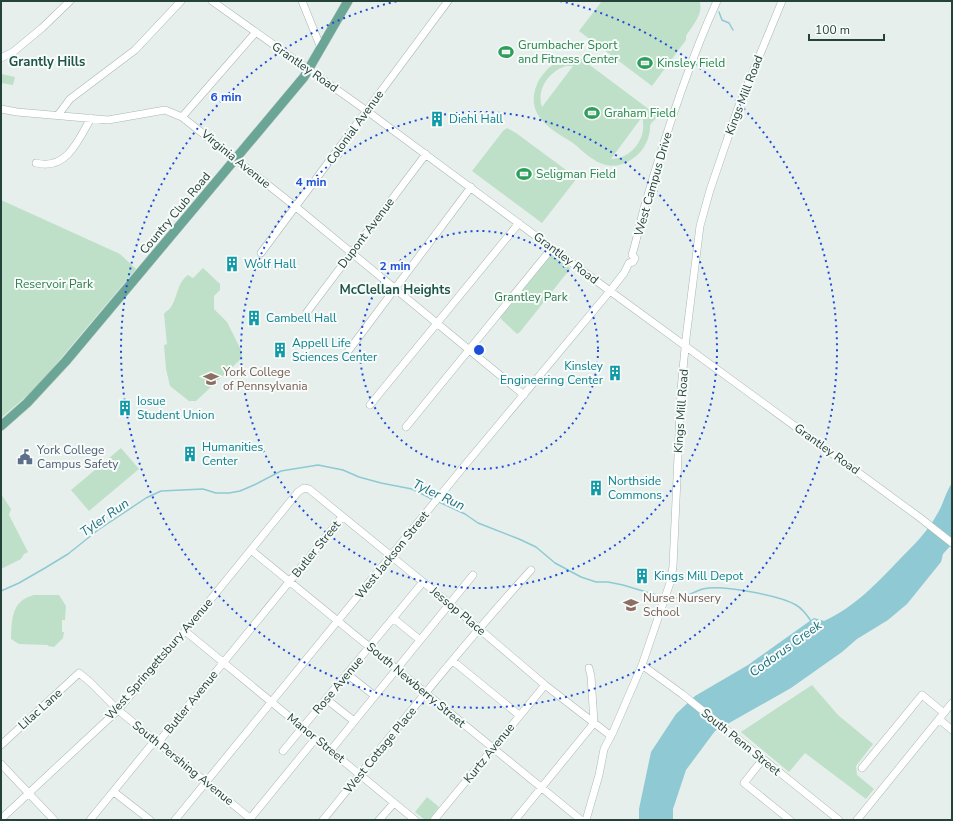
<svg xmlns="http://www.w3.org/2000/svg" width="953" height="821" font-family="'Nunito Sans',sans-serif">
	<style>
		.green { fill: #bfe0c8; fill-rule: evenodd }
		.water { fill: #8ec9d4 }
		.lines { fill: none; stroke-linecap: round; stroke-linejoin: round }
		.stream { stroke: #8ec9d4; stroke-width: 1.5 }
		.minor-casing { stroke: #a8b8b2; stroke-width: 8 }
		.major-casing { stroke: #c2cac8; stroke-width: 10 }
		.minor { stroke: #fff; stroke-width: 7 }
		.major { stroke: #6aa596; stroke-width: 9 }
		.ring { fill: none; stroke: #1d4ed8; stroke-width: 2; stroke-dasharray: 2 4 }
		.labels { text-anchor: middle; stroke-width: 4; stroke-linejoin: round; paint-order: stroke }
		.leisure-label { font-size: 12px; fill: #27864d; stroke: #f7fbf9; text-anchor: start }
		.street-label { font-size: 12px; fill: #24423a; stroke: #f7fbf9 }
		.culture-label { font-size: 12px; fill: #0d838f; stroke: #f7fbf9; text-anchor: start }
		.park-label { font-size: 12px; fill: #2d7a4b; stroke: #f7fbf9 }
		.education-label { font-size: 12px; fill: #785e54; stroke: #f7fbf9; text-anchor: start }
		.service-label { font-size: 12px; fill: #4e5e75; stroke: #f7fbf9; text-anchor: start }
		.neighbourhood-label { font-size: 13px; font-weight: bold; fill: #1f5548; stroke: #f7fbf9 }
		.water-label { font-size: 13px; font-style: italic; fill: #1c6f80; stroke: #f7fbf9 }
		.centre { fill: #1d4ed8; stroke: #f7fbf9; stroke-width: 2 }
		.ring-label { font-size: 12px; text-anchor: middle; font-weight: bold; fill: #1d4ed8; stroke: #f7fbf9; stroke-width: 4; stroke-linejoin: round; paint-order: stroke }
	</style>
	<rect width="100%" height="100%" fill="#e6efeb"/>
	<path class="green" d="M602 1H699C705 12 692 26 686 36V40L652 86 579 31Z
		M579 57 658 116C656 119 651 122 650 126 650 128 650 132 649 135 647 145 639 156 629 161 622 165 614 167 606 165 593 162 583 151 573 143 562 136 549 129 541 119 529 105 533 85 545 72 553 62 565 58 577 60ZM566 66H573L542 107C536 90 549 71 566 66ZM642 117C648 137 632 159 611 159Z
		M1 74 15 77 13 85 1 83Z
		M507 128 516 133 577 178 542 223 472 171 503 131Z
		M1 200 120 254 136 269 36 388 1 418Z
		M551 253 569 267 570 269 520 332 517 334 501 319 500 315Z
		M203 268 220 284V290L214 296V309L227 322 241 350 242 358 196 401H189L170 386 166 369 164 345 167 344 164 314C166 311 169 310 171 307 178 296 177 283 188 275L193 278Z
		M121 448 139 469 89 511 71 490Z
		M1 494 11 509 9 515 28 552 24 554 21 559 1 569Z
		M34 595H59L66 606 65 620H62V632H64L63 638 54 647 48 646V645L19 644 11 639C12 619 11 601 34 595Z
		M812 685 838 715 873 744 856 766 857 775 874 789 866 799 805 753 789 772 741 732Z
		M427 797 439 807 429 820H425L415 812Z"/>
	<path class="water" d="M952 483V544L943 554 941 562 907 604 888 620 857 639 842 652 791 688 715 731 686 770 673 809V820H639V809L651 752 676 714 695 696 748 665 814 618 824 621C855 607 878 582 900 559 913 546 927 532 936 516 943 506 945 493 952 483Z"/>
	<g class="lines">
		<path class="stream" d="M719 12 722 20 729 23 733 30
			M439 502 465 514 478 523 519 539 536 547 555 563 581 577 596 582H608L623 585 663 597
			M1 591 19 583 45 568 68 554 98 530 146 498 161 491 203 489 216 493H229L240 491 254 485 281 471 318 465 343 470 359 477 381 483 412 489 434 500
			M668 598C680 601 692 592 703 589 721 584 781 596 796 605 803 609 807 615 811 621"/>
		<g class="minor-casing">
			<path id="minor" d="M212 1 367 111 610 291 919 517 952 543
				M302 1 321 48
				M1 58 13 52 42 28 70 1
				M1 109 17 112 108 120 165 110 182 117 296 207 524 395
				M58 115 70 99 135 50 181 1
				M182 117 256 32
				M36 163C67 171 79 139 91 118
				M261 253 448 1
				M307 312 426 154
				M349 350 471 187
				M370 405 519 223
				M406 427 552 248
				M251 550 581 820
				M393 618 420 640
				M185 631 415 820
				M453 661 519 715
				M642 665 682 694 839 820
				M347 674 375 696
				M326 699 354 721
				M939 719 952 730
				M1 745 79 673 90 682 118 710 252 820
				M331 750 473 575
				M283 751 423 582
				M763 759 744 783 790 820
				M1 764 54 820
				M862 768 922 695 944 713
				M114 792 150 820
				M1 819 118 710 185 631 298 492 304 488 309 489 450 604 545 685 611 736
				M90 820 152 744 161 739 342 517
				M175 820 465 465 610 291 624 273 629 263 633 262 635 258 632 255C637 239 640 222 645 205 665 136 687 67 717 1
				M249 820 316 738
				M323 820C391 736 458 650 531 570
				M379 820 394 803
				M434 820 545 685
				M515 820 594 723 591 676 589 668
				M586 820 599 775 604 749 613 732 642 665 671 580 673 566 681 390 686 338 700 226 710 190 738 108 782 1
				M857 820 952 703"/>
		</g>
		<g class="major-casing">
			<path id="major" d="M1 426 27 403 66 361 304 77 348 1"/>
		</g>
		<use href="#minor" class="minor"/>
		<use href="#major" class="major"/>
	</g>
	<g class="ring">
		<circle cx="479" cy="350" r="119"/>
		<circle cx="479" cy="350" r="238"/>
		<path d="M560 1A358 358 0 1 1 398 1"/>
	</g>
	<defs>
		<g id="stadium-bare" transform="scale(1.2)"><path d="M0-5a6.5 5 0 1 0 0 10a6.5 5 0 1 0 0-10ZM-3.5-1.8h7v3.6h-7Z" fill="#2e9e5b" stroke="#f7fbf9" stroke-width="2.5" paint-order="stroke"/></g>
		<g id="building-bare" transform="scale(1.2)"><path d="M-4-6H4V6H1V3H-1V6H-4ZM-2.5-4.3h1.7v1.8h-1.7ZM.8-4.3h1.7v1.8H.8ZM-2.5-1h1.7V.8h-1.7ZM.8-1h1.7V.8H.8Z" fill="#0f9aa8" stroke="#f7fbf9" stroke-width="2.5" paint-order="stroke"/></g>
		<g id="university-bare" transform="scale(1.2)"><path d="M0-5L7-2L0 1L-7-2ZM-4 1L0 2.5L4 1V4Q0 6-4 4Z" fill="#8d6e63" stroke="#f7fbf9" stroke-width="2.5" paint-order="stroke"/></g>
		<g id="civic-bare" transform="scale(1.2)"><path d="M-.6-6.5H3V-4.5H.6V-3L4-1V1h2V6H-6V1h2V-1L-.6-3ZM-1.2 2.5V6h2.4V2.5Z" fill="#5c6f8a" stroke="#f7fbf9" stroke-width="2.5" paint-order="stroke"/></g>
		<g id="school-bare" transform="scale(1.2)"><path d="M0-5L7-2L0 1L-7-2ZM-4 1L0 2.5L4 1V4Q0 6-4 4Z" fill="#8d6e63" stroke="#f7fbf9" stroke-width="2.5" paint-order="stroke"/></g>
	</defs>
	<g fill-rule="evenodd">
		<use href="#stadium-bare" x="506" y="52"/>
		<use href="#stadium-bare" x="645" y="63"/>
		<use href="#stadium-bare" x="592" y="113"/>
		<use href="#building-bare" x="437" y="119"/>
		<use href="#stadium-bare" x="524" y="174"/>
		<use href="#building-bare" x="232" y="264"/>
		<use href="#building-bare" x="254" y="318"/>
		<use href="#building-bare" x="280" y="350"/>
		<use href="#building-bare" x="615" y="373"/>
		<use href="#university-bare" x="211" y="379"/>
		<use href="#building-bare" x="125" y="408"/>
		<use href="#building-bare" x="190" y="454"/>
		<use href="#civic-bare" x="25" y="457"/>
		<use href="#building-bare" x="596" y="488"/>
		<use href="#building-bare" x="642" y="576"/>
		<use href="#school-bare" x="631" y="605"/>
	</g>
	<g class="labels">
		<g class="leisure-label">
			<text x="518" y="49">Grumbacher Sport<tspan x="518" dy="14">and Fitness Center</tspan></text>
			<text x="657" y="67">Kinsley Field</text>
			<text x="604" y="117">Graham Field</text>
			<text x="536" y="178">Seligman Field</text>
		</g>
		<g class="street-label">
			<text transform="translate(305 67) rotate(35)" y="4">Grantley Road</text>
			<text transform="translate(744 95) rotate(-69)" y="4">Kings Mill Road</text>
			<text transform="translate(355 127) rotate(-54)" y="4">Colonial Avenue</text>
			<text transform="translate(236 159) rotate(39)" y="4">Virginia Avenue</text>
			<text transform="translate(653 184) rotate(-74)" y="4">West Campus Drive</text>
			<text transform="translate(175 213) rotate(-50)" y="4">Country Club Road</text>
			<text transform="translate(366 233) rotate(-53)" y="4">Dupont Avenue</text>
			<text transform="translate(566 258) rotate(37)" y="4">Grantley Road</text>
			<text transform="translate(681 411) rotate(-86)" y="4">Kings Mill Road</text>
			<text transform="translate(827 449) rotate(36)" y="4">Grantley Road</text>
			<text transform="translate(316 549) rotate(-51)" y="4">Butler Street</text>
			<text transform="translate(392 555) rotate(-51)" y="4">West Jackson Street</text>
			<text transform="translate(458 611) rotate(40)" y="4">Jessop Place</text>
			<text transform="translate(159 659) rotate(-49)" y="4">West Springettsbury Avenue</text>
			<text transform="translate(338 685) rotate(-50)" y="4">Rose Avenue</text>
			<text transform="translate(416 685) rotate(40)" y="4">South Newberry Street</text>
			<text transform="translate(191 702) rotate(-51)" y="4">Butler Avenue</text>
			<text transform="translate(40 709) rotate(-42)" y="4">Lilac Lane</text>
			<text transform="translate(316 738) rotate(39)" y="4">Manor Street</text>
			<text transform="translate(741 742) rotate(39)" y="4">South Penn Street</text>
			<text transform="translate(380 750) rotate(-51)" y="4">West Cottage Place</text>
			<text transform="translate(489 753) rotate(-51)" y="4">Kurtz Avenue</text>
			<text transform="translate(183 763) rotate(39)" y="4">South Pershing Avenue</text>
		</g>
		<g class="culture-label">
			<text x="449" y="123">Diehl Hall</text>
			<text x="244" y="268">Wolf Hall</text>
			<text x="266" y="322">Cambell Hall</text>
			<text x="292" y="347">Appell Life<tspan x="292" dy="14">Sciences Center</tspan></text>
			<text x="603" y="370" text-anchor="end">Kinsley<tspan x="603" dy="14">Engineering Center</tspan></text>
			<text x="137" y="405">Iosue<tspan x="137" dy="14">Student Union</tspan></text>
			<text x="202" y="451">Humanities<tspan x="202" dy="14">Center</tspan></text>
			<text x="608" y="485">Northside<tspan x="608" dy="14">Commons</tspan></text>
			<text x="654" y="580">Kings Mill Depot</text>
		</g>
		<g class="park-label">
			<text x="54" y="288">Reservoir Park</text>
			<text x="531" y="301">Grantley Park</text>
		</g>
		<g class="education-label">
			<text x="223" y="376">York College<tspan x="223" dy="14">of Pennsylvania</tspan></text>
			<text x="643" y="602">Nurse Nursery<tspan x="643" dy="14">School</tspan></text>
		</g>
		<g class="service-label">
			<text x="37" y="454">York College<tspan x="37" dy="14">Campus Safety</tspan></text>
		</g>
		<g class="neighbourhood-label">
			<text x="47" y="66">Grantly Hills</text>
			<text x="395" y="294">McClellan Heights</text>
		</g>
		<g class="water-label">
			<text transform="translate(439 494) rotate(25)" y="5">Tyler Run</text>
			<text transform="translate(104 517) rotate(-35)" y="5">Tyler Run</text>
			<text transform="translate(785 648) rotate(-36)" y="5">Codorus Creek</text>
		</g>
	</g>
	<circle cx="479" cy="350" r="6" class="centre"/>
	<g class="ring-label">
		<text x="226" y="101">6 min</text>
		<text x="311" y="186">4 min</text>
		<text x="395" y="270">2 min</text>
	</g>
	<rect width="953" height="821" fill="none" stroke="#24423a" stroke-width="4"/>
	<path d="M809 34v6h75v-6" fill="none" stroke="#24423a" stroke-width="2"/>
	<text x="815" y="34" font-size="12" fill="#24423a" stroke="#f7fbf9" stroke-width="3" paint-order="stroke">100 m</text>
</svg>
